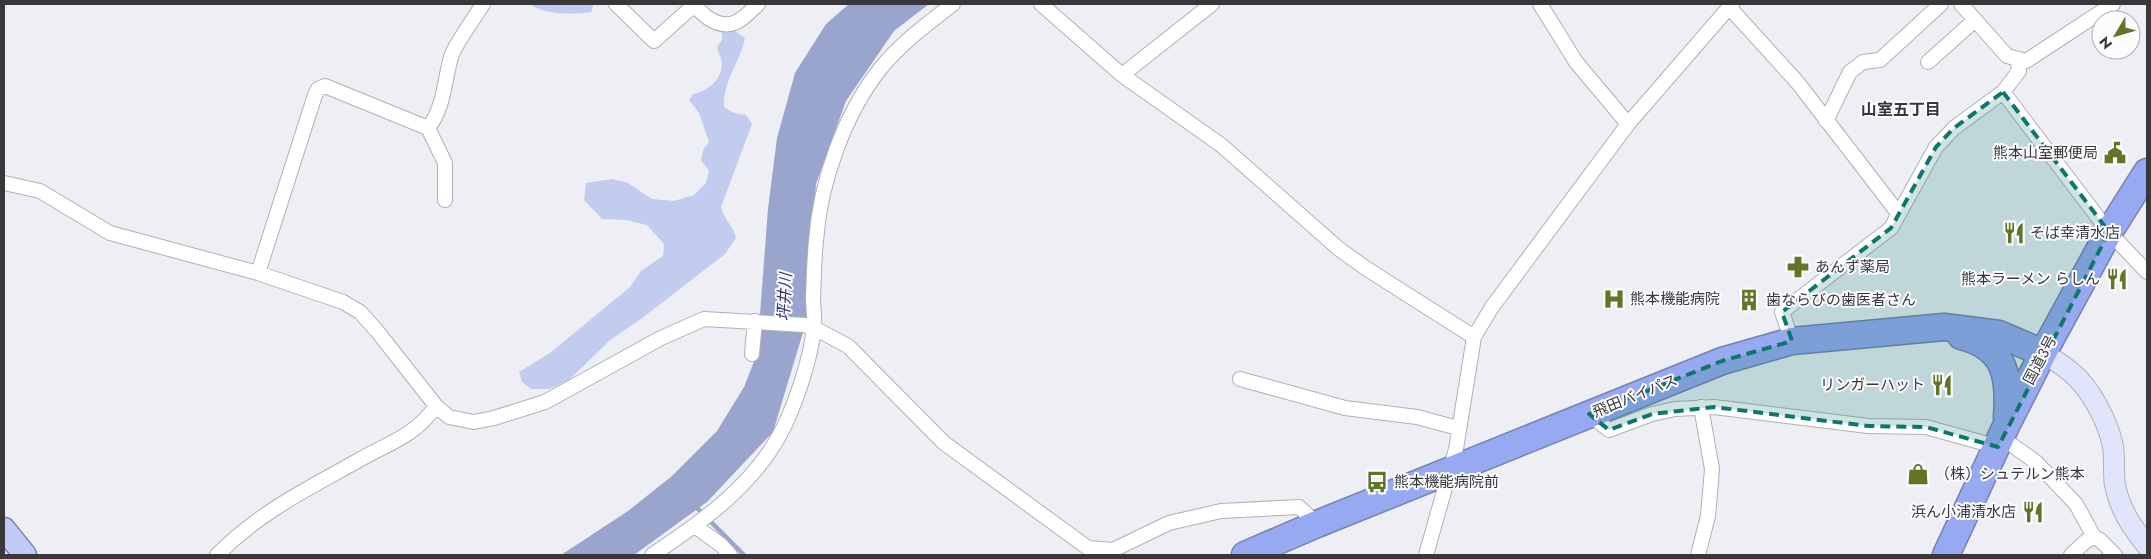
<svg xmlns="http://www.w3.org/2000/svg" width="2151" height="559" font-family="Jost,'Noto Sans JP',sans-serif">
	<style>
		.green { fill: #c2ccef }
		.water { fill: #9aa5ce }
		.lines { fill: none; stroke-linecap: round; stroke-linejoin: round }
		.stream { stroke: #9aa5ce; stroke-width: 4.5 }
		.street-casing { stroke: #afb1b6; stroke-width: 16 }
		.secondary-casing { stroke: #afb1b6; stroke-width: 22 }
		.primary-casing { stroke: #7681b1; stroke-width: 25 }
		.highway-casing { stroke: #7681b1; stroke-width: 29 }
		.street { stroke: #fff; stroke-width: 14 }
		.secondary { stroke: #e0e5fb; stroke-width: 20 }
		.primary { stroke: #c1cbf7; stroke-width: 22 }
		.highway { stroke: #97a9f1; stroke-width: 26 }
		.marked { fill: #0f766e; fill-opacity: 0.2; stroke: #0f766e; stroke-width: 4; stroke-dasharray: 10 6; stroke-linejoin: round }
		.labels { text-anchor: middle; stroke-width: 4; stroke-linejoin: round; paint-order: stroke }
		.poi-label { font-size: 15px; fill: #38383b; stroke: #fcfcff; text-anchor: start }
		.street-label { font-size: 15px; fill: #38383b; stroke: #fcfcff }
		.neighbourhood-label { font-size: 16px; font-weight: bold; fill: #38383b; stroke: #fcfcff }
		.water-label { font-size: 16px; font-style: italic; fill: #2e386c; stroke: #fcfcff }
	</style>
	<rect width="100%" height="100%" fill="#edeff4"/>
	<path class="green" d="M529 4H594L591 12C571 15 546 15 529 4Z
		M722 31H735L745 38C740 62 723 81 724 107L734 113 746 115 752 124 721 207C724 219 733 226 736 238L725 254 641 319 610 340 568 381 549 389H531L522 382 519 372 550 353 630 287 641 271 663 256 664 244 647 225 626 220 602 219 584 200 586 183 612 179 628 183 652 199 674 201 694 195 706 183 709 171 701 160 703 150 709 142 699 113 689 100 693 94C708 91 722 80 722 63 722 59 718 52 717 47L722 40Z"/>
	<path class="water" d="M849 4H929L894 31 846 101 816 184 807 319 773 432 707 502 634 555H561L628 511 672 476 717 431 744 387 757 354 768 209 777 138 795 73 826 24Z"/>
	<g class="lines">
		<path class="stream" d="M694 505 744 555"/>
		<g class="street-casing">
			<path id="street" d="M616 4 654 41 692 7C700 9 702 14 708 18 731 33 743 19 758 4
				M1041 4 1122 75 1221 145 1339 249 1367 269 1474 337
				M1540 4 1576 62 1628 124
				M1961 4 2007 56 2026 61 2113 4
				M1729 7 1798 83 1895 209 1900 212
				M1928 62 1975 20
				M1122 75 1212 4
				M2003 92 2109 232 2147 272
				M1826 121 1850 72 1863 62 1880 60 1941 4
				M428 128C445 107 444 79 452 54 457 42 475 17 483 4
				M4 183 40 191 110 233 258 273 343 302 360 312 377 331 436 406 449 417 474 422 494 418 545 402 661 338 704 319 804 325 814 328 848 346 944 443 1088 548 1113 550 1169 523 1221 511 1299 507 1317 524
				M258 273 315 95 318 89 325 86 428 128 445 163V200
				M1792 341 1782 312 1891 228 1936 147 1954 128 2003 92 2019 71 2018 60
				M752 354 755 321
				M1240 379 1345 408 1417 417 1458 428
				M1589 414 1609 430 1652 414 1675 409 1714 407 1868 426 1926 427 1998 447
				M2002 438 2036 462 2076 504 2094 537
				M695 526 721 545 730 555
				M217 555C261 511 306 490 359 460 389 443 415 436 436 406
				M652 555C700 523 749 489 778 438 794 410 811 359 814 327 815 317 813 307 813 297 814 278 814 259 816 241 820 183 844 115 880 69 900 44 927 24 953 4
				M1426 555 1456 449 1474 337 1492 307 1628 124 1732 4
				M1698 555 1708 516 1712 469 1701 407
				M2071 555 2086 541 2094 537 2100 540 2115 555"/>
		</g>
		<g class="secondary-casing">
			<path id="secondary" d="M2043 353C2053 359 2063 365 2072 373 2091 389 2108 422 2113 446 2115 459 2113 472 2115 485 2120 510 2132 527 2147 546"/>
		</g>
		<g class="primary-casing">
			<path id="primary" d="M4 529 25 555"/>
		</g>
		<g class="highway-casing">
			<path id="highway" d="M1961 336C2006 347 2010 377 2007 417
				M1245 555 1317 524 1722 361 1792 341 1944 327 1999 334 2043 353
				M1946 555 2007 424 2043 353 2109 232 2147 172"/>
		</g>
		<use href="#street" class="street"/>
		<use href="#secondary" class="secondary"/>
		<use href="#primary" class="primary"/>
		<use href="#highway" class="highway"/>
	</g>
	<path class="marked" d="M2003 92 2109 232 1998 447 1926 427 1868 426 1714 407 1652 414 1609 430 1589 414 1722 361 1792 341 1782 312 1891 228 1936 147 1954 128Z"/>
	<defs>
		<g id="civic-bare" transform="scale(1.725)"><path d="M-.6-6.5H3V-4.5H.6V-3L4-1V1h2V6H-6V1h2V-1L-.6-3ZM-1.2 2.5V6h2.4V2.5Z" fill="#607525" stroke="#fcfcff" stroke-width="2.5" paint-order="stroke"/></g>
		<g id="restaurant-bare" transform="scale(1.725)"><path d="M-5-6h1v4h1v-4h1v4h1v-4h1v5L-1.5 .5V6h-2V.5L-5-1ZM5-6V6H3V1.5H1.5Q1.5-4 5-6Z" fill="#607525" stroke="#fcfcff" stroke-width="2.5" paint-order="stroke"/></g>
		<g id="pharmacy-bare" transform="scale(1.725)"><path d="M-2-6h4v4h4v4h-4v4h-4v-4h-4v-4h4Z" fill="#607525" stroke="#fcfcff" stroke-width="2.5" paint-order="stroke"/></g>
		<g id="hospital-bare" transform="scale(1.725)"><path d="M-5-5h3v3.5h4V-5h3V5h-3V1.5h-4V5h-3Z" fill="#607525" stroke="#fcfcff" stroke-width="2.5" paint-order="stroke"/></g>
		<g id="building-bare" transform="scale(1.725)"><path d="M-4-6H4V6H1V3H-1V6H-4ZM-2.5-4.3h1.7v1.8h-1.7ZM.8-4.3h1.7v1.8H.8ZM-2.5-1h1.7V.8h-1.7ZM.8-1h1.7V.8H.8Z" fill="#607525" stroke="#fcfcff" stroke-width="2.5" paint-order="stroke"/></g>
		<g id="shop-bare" transform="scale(1.725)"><path d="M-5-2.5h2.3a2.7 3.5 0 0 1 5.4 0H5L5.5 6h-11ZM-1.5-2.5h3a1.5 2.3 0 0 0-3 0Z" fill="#607525" stroke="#fcfcff" stroke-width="2.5" paint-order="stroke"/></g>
		<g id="bus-bare" transform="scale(1.725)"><path d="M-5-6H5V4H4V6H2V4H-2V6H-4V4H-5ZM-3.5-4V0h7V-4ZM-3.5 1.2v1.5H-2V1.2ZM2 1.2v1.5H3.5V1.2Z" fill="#607525" stroke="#fcfcff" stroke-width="2.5" paint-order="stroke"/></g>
	</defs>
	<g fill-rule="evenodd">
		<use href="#civic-bare" x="2115" y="153"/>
		<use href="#restaurant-bare" x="2014" y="233"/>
		<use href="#pharmacy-bare" x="1798" y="267"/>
		<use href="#restaurant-bare" x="2117" y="279"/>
		<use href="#hospital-bare" x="1614" y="299"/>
		<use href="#building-bare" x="1749" y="300"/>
		<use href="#restaurant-bare" x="1942" y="385"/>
		<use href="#shop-bare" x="1918" y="474"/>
		<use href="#bus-bare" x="1377" y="482"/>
		<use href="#restaurant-bare" x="2033" y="512"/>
	</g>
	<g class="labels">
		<g class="poi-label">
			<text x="2098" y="158" text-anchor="end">熊本山室郵便局</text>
			<text x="2030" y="238">そば幸清水店</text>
			<text x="1815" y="272">あんず薬局</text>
			<text x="2100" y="284" text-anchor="end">熊本ラーメン らしん</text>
			<text x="1630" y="304">熊本機能病院</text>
			<text x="1766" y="305">歯ならびの歯医者さん</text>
			<text x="1925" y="390" text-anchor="end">リンガーハット</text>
			<text x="1935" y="479">（株）シュテルン熊本</text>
			<text x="1394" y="487">熊本機能病院前</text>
			<text x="2016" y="517" text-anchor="end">浜ん小浦清水店</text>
		</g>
		<g class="street-label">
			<text transform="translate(2040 360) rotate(-62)" y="5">国道3号</text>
			<text transform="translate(1635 396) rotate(-22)" y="5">飛田バイパス</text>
		</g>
		<g class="neighbourhood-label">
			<text x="1901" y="115">山室五丁目</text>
		</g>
		<g class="water-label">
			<text transform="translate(784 297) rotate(-87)" y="6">坪井川</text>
		</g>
	</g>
	<rect width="2151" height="559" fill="none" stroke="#38383b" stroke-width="10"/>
	<g transform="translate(2116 35) rotate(232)"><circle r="24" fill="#fcfcff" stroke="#aeaeb1"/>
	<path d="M0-4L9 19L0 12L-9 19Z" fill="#607525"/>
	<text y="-8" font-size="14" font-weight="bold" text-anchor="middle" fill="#38383b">N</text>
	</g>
</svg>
